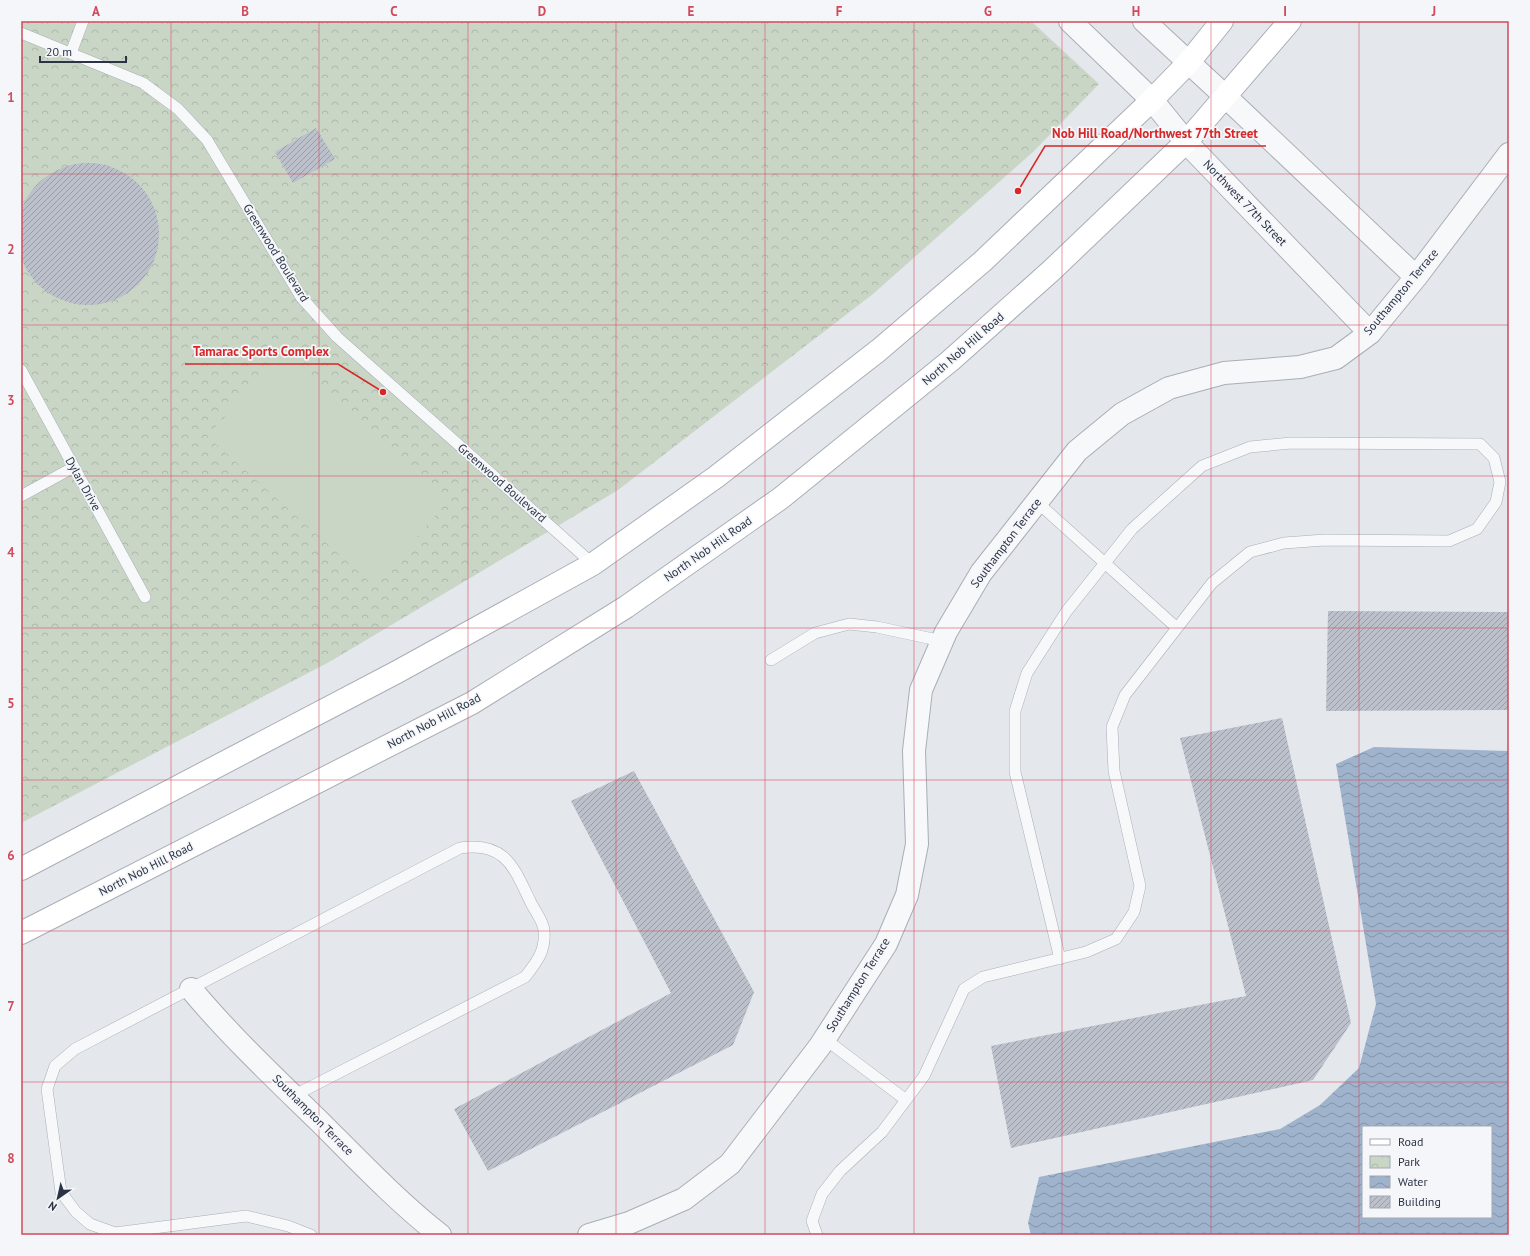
<svg xmlns="http://www.w3.org/2000/svg" width="1530" height="1256" font-family="'PT Sans',sans-serif">
	<style>
		.park { fill: url(#park-crowns) }
		.pitch { fill: #c9d6c5 }
		.water { fill: url(#water-waves); fill-rule: evenodd }
		.building { fill: url(#building-hatch) }
		.lines { fill: none; stroke-linecap: round; stroke-linejoin: round }
		.service-casing { stroke: #a9aeb7; stroke-width: 12 }
		.minor-casing { stroke: #a9aeb7; stroke-width: 24 }
		.tertiary-casing { stroke: #a9aeb7; stroke-width: 24 }
		.secondary-casing { stroke: #a9aeb7; stroke-width: 24 }
		.service { stroke: #f7f8fa; stroke-width: 11 }
		.minor { stroke: #f7f8fa; stroke-width: 22 }
		.tertiary { stroke: #f7f8fa; stroke-width: 22 }
		.secondary { stroke: #fff; stroke-width: 22 }
		.grid { fill: none; stroke: #d1495b; stroke-width: 1; stroke-opacity: 0.55 }
		.labels { text-anchor: middle; stroke-width: 3.5; stroke-linejoin: round; paint-order: stroke }
		.street-label { font-size: 12px; fill: #2b3445; stroke: #f4f6f9 }
		.leader { fill: none; stroke: #d62828; stroke-width: 1.5 }
		.callout-dot { fill: #d62828; stroke: #f4f6f9; stroke-width: 1.5 }
		.callout-label { font-size: 13px; text-anchor: middle; font-weight: bold; fill: #d62828; stroke: #f4f6f9; stroke-width: 3.5; stroke-linejoin: round; paint-order: stroke }
		.neatline { fill: none; stroke: #d1495b; stroke-width: 1.5 }
		.grid-label { font-size: 13px; text-anchor: middle; font-weight: bold; fill: #d1495b }
	</style>
	<defs>
		<pattern id="park-crowns" width="20" height="18" patternUnits="userSpaceOnUse"><rect width="20" height="18" fill="#c9d6c5"/><path d="M2 6a3 3 0 1 1 6 0M12 15a3 3 0 1 1 6 0" fill="none" stroke="#adb8ab"/></pattern>
		<pattern id="water-waves" width="16" height="10" patternUnits="userSpaceOnUse"><rect width="16" height="10" fill="#9fb4cc"/><path d="M0 5q4-4 8 0t8 0" fill="none" stroke="#8293a7"/></pattern>
		<pattern id="building-hatch" width="6" height="6" patternUnits="userSpaceOnUse"><rect width="6" height="6" fill="#bbc0ca"/><path d="M-1 1l2-2M0 6l6-6M5 7l2-2" fill="none" stroke="#989da6"/></pattern>
	</defs>
	<rect width="100%" height="100%" fill="#e4e7ec"/>
	<path class="park" d="M21 21H1031L1099 84 1033 152 873 294 618 490 331 661 21 823Z"/>
	<path class="pitch" d="M282 356 446 503 374 586 207 436Z"/>
	<path class="water" d="M1374 747 1509 751V1235H1031L1028 1223 1039 1177 1280 1129 1320 1105 1359 1068 1376 1004 1336 764ZM1363 1127H1491V1217H1363Z"/>
	<path class="building" d="M316 128 335 159 293 183 275 152Z
		M17 234a71 71 0 1 1 142 0a71 71 0 1 1-142 0Z
		M1328 611 1509 612V710L1326 711Z
		M1282 718 1351 1023 1313 1080 1011 1148 991 1046 1246 996 1180 738Z
		M634 771 754 992 733 1045 488 1171 454 1109 671 993 571 801Z"/>
	<g class="lines">
		<g class="service-casing">
			<path id="service" d="M21 33 143 83 178 109 207 140 301 297 337 337 593 564
				M71 53 83 21
				M21 370 145 597
				M21 496 74 467
				M1037 502 1177 628
				M771 660 815 633 849 624 877 627 942 641
				M825 1039 906 1100
				M293 1096 525 977C536 963 546 951 544 931 544 922 535 911 531 903 514 868 506 841 460 848L75 1049 55 1066 47 1089 61 1192 76 1212 90 1224 115 1233 246 1216 288 1226 311 1235
				M817 1235 812 1221 822 1194 840 1171 882 1132 924 1076 964 989 983 977 1086 952 1116 939 1134 912 1140 886 1114 771 1112 727 1125 695 1212 583 1250 552 1284 543 1325 540 1449 541 1477 529 1496 502 1500 482 1494 458 1480 444 1291 443 1250 447 1202 466 1132 529 1066 612 1027 673 1015 711V772L1060 959"/>
		</g>
		<g class="minor-casing">
			<path id="minor" d="M1226 97 1416 277
				M1186 142 1370 333
				M191 989C230 1036 276 1079 320 1122 359 1161 397 1201 440 1235
				M589 1235 629 1223 684 1199 730 1164 820 1046 886 944 907 895 917 844 914 751 921 690 946 632 981 573 1077 451 1122 414 1169 388 1224 373 1300 367 1336 358 1370 333 1416 277 1509 154"/>
		</g>
		<g class="tertiary-casing">
			<path id="tertiary" d="M1070 21 1152 100 1186 142
				M1144 21 1226 97"/>
		</g>
		<g class="secondary-casing">
			<path id="secondary" d="M21 869 397 672 593 564 716 477 879 350 982 262 1152 100 1189 62 1222 21
				M21 933 472 703 626 607 781 498 950 361 1052 270 1186 142 1290 21"/>
		</g>
		<use href="#service" class="service"/>
		<use href="#minor" class="minor"/>
		<use href="#tertiary" class="tertiary"/>
		<use href="#secondary" class="secondary"/>
	</g>
	<path class="grid" d="M171 21V1235M319 21V1235M468 21V1235M616 21V1235M765 21V1235M914 21V1235M1062 21V1235M1211 21V1235M1359 21V1235M21 174H1509M21 325H1509M21 476H1509M21 628H1509M21 780H1509M21 931H1509M21 1082H1509"/>
	<g class="labels">
		<g class="street-label">
			<text transform="translate(1245 203) rotate(46)" y="4">Northwest 77th Street</text>
			<text transform="translate(276 253) rotate(58)" y="4">Greenwood Boulevard</text>
			<text transform="translate(1401 292) rotate(-50)" y="4">Southampton Terrace</text>
			<text transform="translate(963 349) rotate(-41)" y="4">North Nob Hill Road</text>
			<text transform="translate(502 483) rotate(41)" y="4">Greenwood Boulevard</text>
			<text transform="translate(83 484) rotate(61)" y="4">Dylan Drive</text>
			<text transform="translate(1006 543) rotate(-53)" y="4">Southampton Terrace</text>
			<text transform="translate(708 549) rotate(-35)" y="4">North Nob Hill Road</text>
			<text transform="translate(434 721) rotate(-28)" y="4">North Nob Hill Road</text>
			<text transform="translate(146 869) rotate(-27)" y="4">North Nob Hill Road</text>
			<text transform="translate(858 985) rotate(-58)" y="4">Southampton Terrace</text>
			<text transform="translate(313 1115) rotate(45)" y="4">Southampton Terrace</text>
		</g>
	</g>
	<path class="leader" d="M1018 191L1045 146H1266M383 392L338 364H185"/>
	<g class="callout-dot">
		<circle cx="1018" cy="191" r="4"/>
		<circle cx="383" cy="392" r="4"/>
	</g>
	<g class="callout-label">
		<text x="1155" y="138">Nob Hill Road/Northwest 77th Street</text>
		<text x="261" y="356">Tamarac Sports Complex</text>
	</g>
	<rect width="1530" height="1256" fill="none" stroke="#f4f6f9" stroke-width="44"/>
	<rect x="1362" y="1126" width="130" height="92" fill="#f4f6f9" stroke="#a4a8b1"/>
	<rect x="1370" y="1139" width="20" height="6" fill="#ffffff" stroke="#a4a8b1"/>
	<text x="1398" y="1146" font-size="12" fill="#2b3445">Road</text>
	<rect x="1370" y="1156" width="20" height="12" fill="url(#park-crowns)" stroke="#a4a8b1"/>
	<text x="1398" y="1166" font-size="12" fill="#2b3445">Park</text>
	<rect x="1370" y="1176" width="20" height="12" fill="url(#water-waves)" stroke="#a4a8b1"/>
	<text x="1398" y="1186" font-size="12" fill="#2b3445">Water</text>
	<rect x="1370" y="1196" width="20" height="12" fill="url(#building-hatch)" stroke="#a4a8b1"/>
	<text x="1398" y="1206" font-size="12" fill="#2b3445">Building</text>
	<g transform="translate(58 1198) rotate(214)" stroke="#f4f6f9" stroke-width="3" paint-order="stroke">
	<path d="M0-3L7 15L0 10L-7 15Z" fill="#2b3445"/>
	<text y="-6" font-size="11" font-weight="bold" text-anchor="middle" fill="#2b3445">N</text>
	</g>
	<path d="M40 56v6h86v-6" fill="none" stroke="#2b3445" stroke-width="2"/>
	<text x="46" y="56" font-size="12" fill="#2b3445" stroke="#f4f6f9" stroke-width="3" paint-order="stroke">20 m</text>
	<rect x="22" y="22" width="1486" height="1212" class="neatline"/>
	<g class="grid-label">
		<text x="96" y="16">A</text>
		<text x="245" y="16">B</text>
		<text x="394" y="16">C</text>
		<text x="542" y="16">D</text>
		<text x="691" y="16">E</text>
		<text x="839" y="16">F</text>
		<text x="988" y="16">G</text>
		<text x="1136" y="16">H</text>
		<text x="1285" y="16">I</text>
		<text x="1434" y="16">J</text>
		<text x="11" y="102">1</text>
		<text x="11" y="254">2</text>
		<text x="11" y="405">3</text>
		<text x="11" y="557">4</text>
		<text x="11" y="708">5</text>
		<text x="11" y="860">6</text>
		<text x="11" y="1011">7</text>
		<text x="11" y="1163">8</text>
	</g>
</svg>
